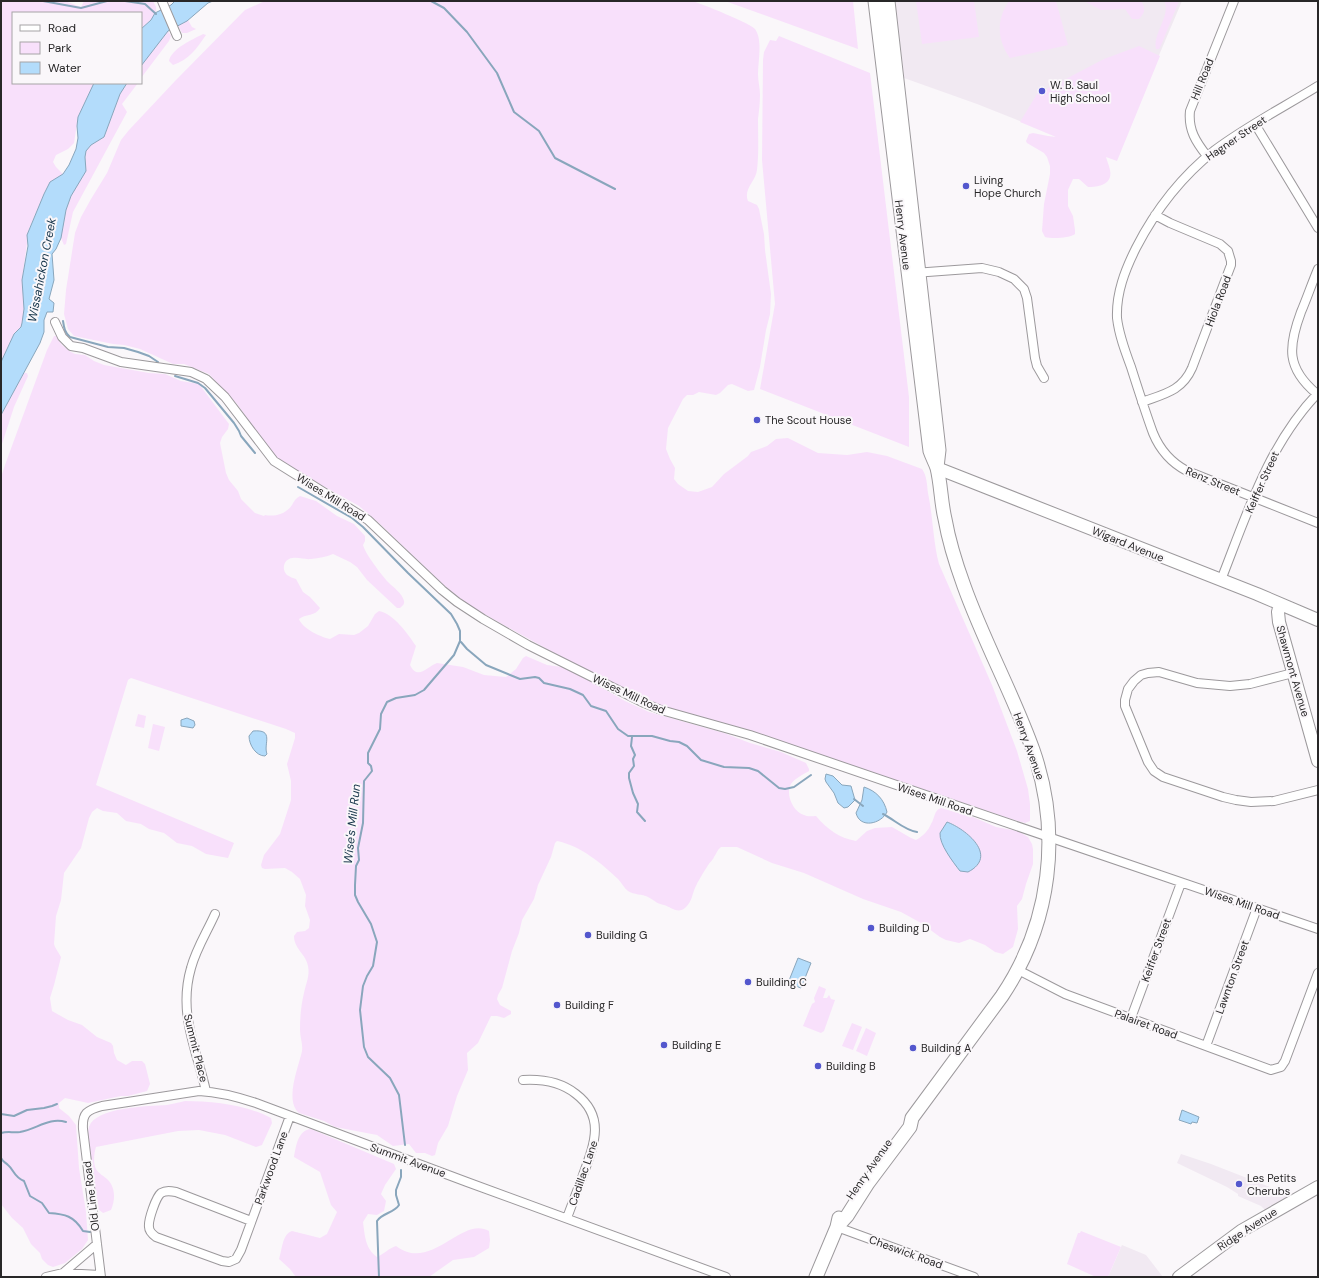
<svg xmlns="http://www.w3.org/2000/svg" width="1319" height="1278" font-family="'DM Sans',sans-serif">
	<style>
		.built { fill: #f1e9f2 }
		.green { fill: #f8e0fb; fill-rule: evenodd }
		.water { fill: #b3dcfb; stroke: #89a6bc }
		.lines { fill: none; stroke-linecap: round; stroke-linejoin: round }
		.stream { stroke: #89a6bc; stroke-width: 2 }
		.street-casing { stroke: #9c999c; stroke-width: 10 }
		.secondary-casing { stroke: #9c999c; stroke-width: 14 }
		.primary-casing { stroke: #9c999c; stroke-width: 15 }
		.street { stroke: #fff; stroke-width: 8 }
		.secondary { stroke: #fff; stroke-width: 12 }
		.primary { stroke: #fff; stroke-width: 13 }
		.poi-dot { fill: #5357cd; stroke: #faf7fa; stroke-width: 1.5 }
		.labels { text-anchor: middle; stroke-width: 4; stroke-linejoin: round; paint-order: stroke }
		.street-label { font-size: 11px; fill: #282728; stroke: #faf7fa }
		.poi-label { font-size: 11px; fill: #282728; stroke: #faf7fa; text-anchor: start }
		.water-label { font-size: 12px; font-style: italic; fill: #16354a; stroke: #faf7fa }
	</style>
	<rect width="100%" height="100%" fill="#faf7fa"/>
	<path class="built" d="M895 1H1182L1115 159 977 104 904 78Z
		M1181 1154 1211 1164 1291 1195 1265 1210 1261 1206 1238 1196V1194L1227 1187 1177 1163Z
		M1122 1245 1146 1255 1163 1277H1108Z"/>
	<path class="green" d="M1 1H65L81 7 84 1H153C154 3 155 5 156 7 158 16 146 23 141 29V13H13V83H94L78 117 74 143 68 149 56 155 53 162 56 167 63 174 50 182 44 194 29 229 22 280 24 309 22 323 21 327 14 334 1 362Z
		M265 1H692C700 3 752 24 755 29 763 40 758 61 758 74 758 81 760 88 760 95 760 103 759 111 758 119 758 136 759 153 757 170 756 181 743 189 748 201L757 205 759 209 764 234 765 250 771 294 770 314 766 330 760 367 754 390 748 391 732 384 728 385 720 393 716 395 699 392 693 395H687L683 399 668 428 666 449 670 459 675 468 674 479 678 484 688 491 698 492 712 487 724 474 748 456 751 452 767 446 776 439 788 438 818 453 847 455 867 452 887 456 922 469C927 476 927 485 928 493 933 517 933 541 939 564L992 685 1017 751 1028 789 1030 804V821L1025 823 1011 819 742 728 680 712 662 706 616 685 547 649 468 605 455 596 380 524 359 506 282 463 271 452 237 404 209 374 184 364H173L140 349 124 345 113 344 74 336 68 329 64 314 66 290 75 233 81 217 91 199 107 173 121 140 129 130 176 80 245 10Z
		M725 1H853L858 49Z
		M916 1H974L979 37 922 44Z
		M1009 1H1056L1068 45 1010 58C997 40 996 20 1009 1Z
		M1084 1H1141C1146 8 1145 13 1139 19H1132L1125 9 1101 10Z
		M1164 1H1179L1162 43 1159 49H1156C1152 34 1172 14 1164 1Z
		M188 20 192 27 196 29 187 33H182L178 25Z
		M168 31 171 36 169 41 141 78V66Z
		M203 34 206 35C197 48 189 60 173 65L169 61C172 48 192 40 203 34Z
		M779 36 870 73 909 397V447L760 389 775 304 762 160 763 60 764 52 770 40 776 41Z
		M1139 46 1160 56 1117 161 1106 157C1107 161 1109 165 1110 170 1113 184 1099 187 1088 187L1079 179H1073L1068 190V206L1073 216 1075 230V234C1070 238 1052 239 1045 237L1042 231 1044 204 1050 174V166L1047 157 1044 153 1027 143 1026 141 1029 134 1033 133 1048 136 1056 137 1020 122 1037 94 1104 59Z
		M127 83H138L122 104 127 112 73 212 66 244 64 245 61 238 66 210 71 196 86 164 85 157 86 151 91 145 104 137 120 94Z
		M54 336H56L62 345 71 352 75 354 85 355 94 361 104 365 149 373 165 374 181 381 199 384 229 424 228 429 222 437 220 443 226 473 229 480 238 491 241 499 255 513 264 516 265 515C275 517 286 514 292 505 294 501 296 498 300 496L316 501 337 516 354 524 365 536V541L363 545C366 555 381 574 388 582 393 587 402 593 404 601 405 604 402 606 400 608H397L367 580 357 567 350 562 333 554C326 557 319 558 311 559 304 560 297 556 289 559 283 562 282 570 287 575 290 577 293 578 296 579L303 592 310 597 320 608C316 616 305 614 299 619 302 628 320 637 330 639L339 634 354 635 359 633 368 626 375 614 379 611C394 614 408 634 416 646L410 665C418 681 428 666 437 663L463 667 484 675 506 677 516 669 523 658 526 656 547 665 562 667 585 678 625 701 649 712 724 733 750 743 781 752 806 763 809 769V771C804 774 794 779 791 784 785 794 793 812 804 815 807 817 813 816 816 816 827 829 839 838 856 841L867 831 875 828 892 827 911 838 916 840C923 836 928 831 931 824 935 818 934 810 941 808L973 817 996 827 1018 831 1028 837 1032 844 1033 849V864L1026 884 1022 899 1017 906 1018 929 1013 947 1003 954 995 952 985 945 970 939 959 943 946 940 940 937 921 923 901 912 863 899 804 873 772 863 737 847H721C717 850 717 853 714 857 713 860 709 863 707 867 703 873 698 881 695 888 692 895 692 901 686 907 678 915 671 907 664 905 655 903 656 901 648 897 642 894 634 895 628 891 624 888 622 883 618 879 601 863 581 846 557 841L555 843 551 857 538 885 534 899 522 920 519 933 512 951 502 988 498 995 497 999 500 1005 511 1011V1014L504 1018 497 1016H491L478 1043 467 1053 468 1070 457 1096 448 1126 438 1143 435 1155 432 1156 425 1153H416L409 1144 393 1146 377 1135 335 1127 324 1121 299 1113C284 1100 299 1066 302 1051 303 1044 300 1037 300 1030 300 1017 301 1005 304 993 306 983 310 976 308 966 306 954 294 949 294 936L297 932 305 931 309 928 310 920 305 906 306 895 300 879 292 872 285 868 265 869 262 868 261 865 264 855 280 834 291 800V781L287 764 295 738V733L286 729 131 678 128 680 96 785 234 843 228 858 206 854 192 846 177 843 164 833 149 829 141 824 126 821 117 813 103 811 97 808 92 812 89 818 81 848 64 873 61 900 56 916 54 944 55 947 61 957 54 985 50 998 52 1011 68 1020 82 1025 97 1037 111 1043 113 1046 114 1053 117 1060 126 1065 132 1061H142L145 1064 150 1084 147 1091 128 1096H121L88 1103 65 1098 59 1103V1108L69 1116 76 1125 79 1168 86 1212 88 1240 82 1249 65 1263 53 1267 48 1265 42 1259 40 1253 31 1244 23 1228 12 1218 1 1204V477L5 465 47 350ZM947 822 955 825 977 844 960 871 949 855 940 836V833Z
		M24 373H27L28 376 14 407 1 447V415Z
		M138 714 146 716 144 728 135 726Z
		M153 724 165 727 159 751 148 748Z
		M819 986 826 989 823 998H827L829 995 831 999 835 1000 824 1031 821 1033 803 1026 812 1004 815 1002 814 998Z
		M852 1023 862 1027 853 1050 842 1046Z
		M866 1028 876 1033 867 1056 856 1051Z
		M185 1101C213 1101 247 1105 271 1118L272 1123 262 1145 256 1147 225 1135 199 1130 178 1131 96 1147C94 1153 93 1163 96 1169 99 1174 104 1176 108 1180 116 1188 115 1201 111 1210L103 1213C101 1211 97 1209 96 1206 94 1201 93 1174 92 1167 91 1158 86 1135 89 1127 95 1107 149 1106 167 1105 173 1104 180 1102 185 1101Z
		M311 1129 394 1164 396 1169 385 1185 381 1194 386 1201 384 1211 377 1215 368 1214 363 1222C365 1236 365 1248 377 1257 384 1254 389 1248 396 1246 431 1273 462 1215 489 1231L490 1240 489 1248 474 1257 453 1260 429 1277H296L290 1269 279 1259C282 1251 282 1234 292 1231L320 1238 327 1234 337 1212 331 1205 320 1172 294 1157C296 1146 298 1130 311 1129Z
		M1081 1231 1121 1247 1108 1277H1096L1067 1264 1078 1233H1080Z"/>
	<path class="water" d="M175 1H213L208 3 187 21 168 31 141 66V29L151 20 155 13 171 5Z
		M94 83H127L120 94 104 137 91 145 86 151 85 157 86 171 71 196 66 210 61 238 56 249 52 254 54 280 49 299 54 303 53 312H47L44 320V332L40 343 1 415V362L14 334 21 327 22 323 24 309 22 280 28 246 27 235 44 194 50 182 63 174 69 165 76 149 78 138 77 126 78 117Z
		M187 718 194 721 195 725 193 728 181 726V720Z
		M253 731C275 729 263 744 267 754L265 756C256 756 249 745 249 736Z
		M826 774 833 776 842 785 851 786 855 800 848 807 844 808 838 803 834 793 826 782 825 779Z
		M864 787C876 791 884 799 887 812 881 824 860 829 856 813L862 800Z
		M947 822C966 829 999 856 968 872L960 871C953 862 939 844 940 833Z
		M798 958 811 963 801 988 788 983Z
		M1182 1110 1199 1117 1197 1123 1192 1122 1191 1124 1179 1120Z"/>
	<g class="lines">
		<path class="stream" d="M43 1 81 8 107 1
			M125 1 145 4 156 14
			M431 1 444 8 467 32 497 73 514 112 539 131 555 158 615 189
			M63 321C64 328 65 333 70 337L108 347 124 348 138 352 149 356 158 362
			M175 376 198 383 205 388 234 423 239 431 241 436 255 453
			M298 487 352 518 363 527 408 573 451 614 457 624 460 631V641L454 655 424 690 415 695 396 698 387 702 381 714 380 729 368 753V763L371 766 372 771 364 781 363 823 358 848 359 860 356 866 355 885V895L358 902 371 924 377 942 373 966 367 976 363 986 360 1010 364 1047 368 1057 390 1078 399 1095 405 1145
			M461 642 467 649 486 665 520 679 535 677 539 678 544 683 570 689 583 695 591 706 606 711 618 729 628 736H652L670 741 679 742 687 746 701 760 724 767 749 768 758 771 779 788 785 789 794 787 811 775
			M632 737 631 746 635 755 633 759 634 766 629 773V778L633 793 638 804 637 812 645 821
			M854 799 863 806
			M883 814C895 820 904 830 917 832
			M1 1114 14 1116 27 1110 44 1108 52 1106 57 1104
			M1 1133C8 1131 13 1133 20 1132 37 1129 49 1117 66 1122
			M1 1158C3 1162 5 1162 8 1165 15 1171 13 1176 24 1181L30 1196 42 1203 49 1213C65 1214 74 1216 83 1231L90 1232
			M379 1277 377 1221C382 1213 394 1213 399 1205L396 1195V1190L401 1177V1170"/>
		<g class="street-casing">
			<path id="street" d="M162 1 177 36
				M1318 86C1284 107 1247 126 1215 150 1182 176 1155 211 1136 248 1125 270 1116 293 1117 318 1119 335 1125 351 1131 367 1138 389 1145 411 1153 433 1160 450 1170 462 1187 471L1318 523
				M1255 124 1318 228
				M1207 156C1196 142 1188 130 1190 111L1234 1
				M914 273 982 268 999 272 1014 279 1024 289 1027 298 1035 358 1037 366 1044 378
				M55 322 62 337 71 346 83 348 121 362 191 372 206 379 225 397 274 461 368 520 442 590 457 602 483 619 528 645 644 703 661 710 750 735 1318 929
				M1317 394C1286 368 1288 347 1301 312 1307 298 1312 283 1318 269
				M1142 402C1164 394 1182 391 1192 368L1231 265V261L1228 251 1220 244 1170 223 1155 215
				M1221 580C1247 514 1268 445 1318 393
				M1293 673 1250 684 1230 686 1197 683 1159 672 1148 673 1141 675 1134 681 1128 689 1125 700V706L1148 762 1154 771 1163 777 1223 797 1236 800 1251 802 1274 801 1318 790
				M1018 970 1065 994 1271 1070 1281 1067 1285 1061 1318 973
				M1131 1018 1181 883
				M1206 1046 1257 908
				M523 1080C541 1079 561 1082 576 1094 606 1117 594 1145 583 1175 578 1189 572 1204 567 1218
				M206 1091C196 1048 178 1013 191 968 196 949 207 932 215 914
				M251 1221 176 1192C171 1191 166 1190 161 1193 156 1197 148 1220 149 1227 149 1231 152 1234 156 1237L222 1261 229 1262 236 1259 241 1250 290 1116
				M837 1227 974 1277
				M63 1273 97 1244
				M46 1277 63 1273 100 1275
				M101 1277 83 1129C82 1113 87 1110 102 1106L199 1091C219 1092 238 1097 256 1103L467 1182 726 1277"/>
		</g>
		<g class="secondary-casing">
			<path id="secondary" d="M937 468 1257 594 1318 620
				M1280 604 1278 612 1279 622 1318 761
				M1179 1277 1241 1231 1318 1187"/>
		</g>
		<g class="primary-casing">
			<path id="primary" d="M888 1 939 450 937 467
				M837 1227 847 1216 868 1183 910 1127 912 1118 1002 996C1051 923 1062 833 1033 750 1013 694 984 642 964 586 956 564 949 542 945 519 941 503 941 484 937 468 935 462 932 457 930 451L875 1
				M816 1277 837 1227 839 1218"/>
		</g>
		<use href="#street" class="street"/>
		<use href="#secondary" class="secondary"/>
		<use href="#primary" class="primary"/>
	</g>
	<g class="poi-dot">
		<circle cx="1042" cy="91" r="4"/>
		<circle cx="966" cy="186" r="4"/>
		<circle cx="757" cy="420" r="4"/>
		<circle cx="871" cy="928" r="4"/>
		<circle cx="588" cy="935" r="4"/>
		<circle cx="748" cy="982" r="4"/>
		<circle cx="557" cy="1005" r="4"/>
		<circle cx="664" cy="1045" r="4"/>
		<circle cx="913" cy="1048" r="4"/>
		<circle cx="818" cy="1066" r="4"/>
		<circle cx="1239" cy="1184" r="4"/>
	</g>
	<g class="labels">
		<g class="street-label">
			<text transform="translate(1202 79) rotate(-68)" y="4">Hill Road</text>
			<text transform="translate(1236 138) rotate(-34)" y="4">Hagner Street</text>
			<text transform="translate(903 235) rotate(83)" y="4">Henry Avenue</text>
			<text transform="translate(1218 301) rotate(-69)" y="4">Hiola Road</text>
			<text transform="translate(1213 481) rotate(22)" y="4">Renz Street</text>
			<text transform="translate(1262 482) rotate(-66)" y="4">Keiffer Street</text>
			<text transform="translate(331 497) rotate(32)" y="4">Wises Mill Road</text>
			<text transform="translate(1128 544) rotate(22)" y="4">Wigard Avenue</text>
			<text transform="translate(1293 671) rotate(74)" y="4">Shawmont Avenue</text>
			<text transform="translate(629 694) rotate(25)" y="4">Wises Mill Road</text>
			<text transform="translate(1029 746) rotate(70)" y="4">Henry Avenue</text>
			<text transform="translate(935 799) rotate(19)" y="4">Wises Mill Road</text>
			<text transform="translate(1242 903) rotate(19)" y="4">Wises Mill Road</text>
			<text transform="translate(1156 950) rotate(-70)" y="4">Keiffer Street</text>
			<text transform="translate(1232 977) rotate(-70)" y="4">Lawnton Street</text>
			<text transform="translate(1146 1024) rotate(20)" y="4">Palairet Road</text>
			<text transform="translate(196 1048) rotate(76)" y="4">Summit Place</text>
			<text transform="translate(408 1160) rotate(20)" y="4">Summit Avenue</text>
			<text transform="translate(271 1168) rotate(-70)" y="4">Parkwood Lane</text>
			<text transform="translate(869 1169) rotate(-55)" y="4">Henry Avenue</text>
			<text transform="translate(583 1173) rotate(-71)" y="4">Cadillac Lane</text>
			<text transform="translate(91 1196) rotate(-97)" y="4">Old Line Road</text>
			<text transform="translate(1247 1229) rotate(-33)" y="4">Ridge Avenue</text>
			<text transform="translate(906 1252) rotate(20)" y="4">Cheswick Road</text>
		</g>
		<g class="poi-label">
			<text x="1050" y="89">W. B. Saul<tspan x="1050" dy="13">High School</tspan></text>
			<text x="974" y="184">Living<tspan x="974" dy="13">Hope Church</tspan></text>
			<text x="765" y="424">The Scout House</text>
			<text x="879" y="932">Building D</text>
			<text x="596" y="939">Building G</text>
			<text x="756" y="986">Building C</text>
			<text x="565" y="1009">Building F</text>
			<text x="672" y="1049">Building E</text>
			<text x="921" y="1052">Building A</text>
			<text x="826" y="1070">Building B</text>
			<text x="1247" y="1182">Les Petits<tspan x="1247" dy="13">Cherubs</tspan></text>
		</g>
		<g class="water-label">
			<text transform="translate(42 270) rotate(-79)" y="4">Wissahickon Creek</text>
			<text transform="translate(352 824) rotate(-84)" y="4">Wise's Mill Run</text>
		</g>
	</g>
	<rect width="1319" height="1278" fill="none" stroke="#282728" stroke-width="4"/>
	<rect x="12" y="12" width="130" height="72" fill="#faf7fa" stroke="#a6a4a6"/>
	<rect x="20" y="25" width="20" height="6" fill="#ffffff" stroke="#a6a4a6"/>
	<text x="48" y="32" font-size="12" fill="#282728">Road</text>
	<rect x="20" y="42" width="20" height="12" fill="#f8e0fb" stroke="#a6a4a6"/>
	<text x="48" y="52" font-size="12" fill="#282728">Park</text>
	<rect x="20" y="62" width="20" height="12" fill="#b3dcfb" stroke="#a6a4a6"/>
	<text x="48" y="72" font-size="12" fill="#282728">Water</text>
</svg>
